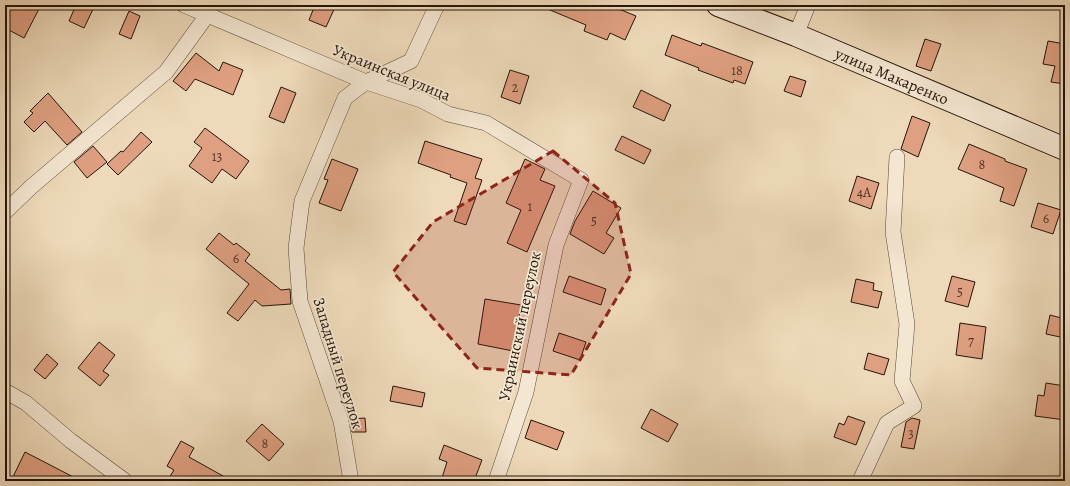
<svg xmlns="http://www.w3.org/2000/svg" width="1070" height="486" font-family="Alegreya,serif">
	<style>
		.building { fill: #dfa081; stroke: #231508 }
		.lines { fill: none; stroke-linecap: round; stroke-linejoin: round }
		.street-casing { stroke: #564634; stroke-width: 16 }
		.secondary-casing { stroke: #231508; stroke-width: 24 }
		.street { stroke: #f4e7d2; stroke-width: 15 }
		.secondary { stroke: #f4e7d2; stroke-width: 22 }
		.marked { fill: #8f2418; fill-opacity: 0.2; stroke: #8f2418; stroke-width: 3; stroke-dasharray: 8 5; stroke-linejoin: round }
		.labels { text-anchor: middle; stroke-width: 3.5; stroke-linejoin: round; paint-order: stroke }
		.number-label { font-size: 14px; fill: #523826 }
		.street-label { font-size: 16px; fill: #231508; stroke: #f4e7d2 }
	</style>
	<rect width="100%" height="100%" fill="#eedaba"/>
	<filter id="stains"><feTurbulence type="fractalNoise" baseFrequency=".005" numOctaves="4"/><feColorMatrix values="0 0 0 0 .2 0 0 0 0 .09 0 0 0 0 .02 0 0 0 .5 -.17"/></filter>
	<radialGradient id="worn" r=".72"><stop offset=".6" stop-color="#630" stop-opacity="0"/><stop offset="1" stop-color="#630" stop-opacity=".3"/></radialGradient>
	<path class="building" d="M5 5H41L24 38 5 28Z
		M76 5H95L84 28 69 21Z
		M315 5H336L326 27 309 20Z
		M538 5H609L636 16 625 40 610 33 607 40 584 31 586 25Z
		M129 11 140 16 131 39 119 34Z
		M672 35 701 46 702 43 753 62 745 84 734 80 733 83 698 70 699 68 665 55Z
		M925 39 941 44 931 71 916 66Z
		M1048 41 1065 44V84L1051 82 1055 66 1043 64Z
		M196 53 219 71 223 62 243 70 233 95 195 79 186 91 173 81Z
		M510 70 529 76 520 104 501 97Z
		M790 76 806 81 801 97 784 91Z
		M281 87 296 93 284 123 269 117Z
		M641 90 671 105 664 121 633 107Z
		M48 93 82 132 67 145 45 121 34 132 24 122 33 113 30 111Z
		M912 116 930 123 918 157 901 149Z
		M205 128 249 161 236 179 222 169 212 183 189 166 202 148 194 142Z
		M141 132 152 142 118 175 107 164 121 151 123 152Z
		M622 136 651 150 644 164 615 150Z
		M425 141 482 159 475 178 482 180 466 225 454 221 467 183 450 177 451 175 418 163Z
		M969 144 1005 159V161L1027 169 1014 206 1000 201 1004 188 958 169Z
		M93 146 107 162 87 178 74 162Z
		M332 159 358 169 341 211 319 203 328 180 324 179Z
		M525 159 545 169 540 180 555 186 527 252 507 243 521 210 506 203Z
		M857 176 879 183 871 209 849 201Z
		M593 191 621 208 606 233 614 238 604 254 570 234 575 221Z
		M1038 203 1061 210 1053 234 1031 227Z
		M219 233 234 245 236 243 250 254 245 261 281 290 290 289 291 304 262 306 255 300 238 321 227 313 249 284 206 249Z
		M569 276 606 289 601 305 563 292Z
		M952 276 975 282 968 307 945 301Z
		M856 279 874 283 873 290 882 292 878 308 851 302Z
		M485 299 521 305 513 351 478 344Z
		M1050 315 1065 319V338L1046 334Z
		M960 323 986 327 982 359 956 355Z
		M559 333 586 342 580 360 553 351Z
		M99 342 115 355 103 371 109 375 100 386 78 368Z
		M868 353 889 359 884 375 864 369Z
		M47 354 58 364 45 379 34 370Z
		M1046 383 1065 386V420L1035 416 1038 395 1044 396Z
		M393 386 425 393 422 407 390 401Z
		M651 409 678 424 668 442 641 428Z
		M848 416 865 422 856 445 834 437 839 423 844 425Z
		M365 418 366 432H352L350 419Z
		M912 418 920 420 914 449 901 447 906 422Z
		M531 420 564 432 557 450 525 438Z
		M262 424 284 444 269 461 246 441Z
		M181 441 194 448 189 457 232 481H167L174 470 167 466Z
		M444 445 482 460 474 481H441L447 462 439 459Z
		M25 452 81 481H11Z"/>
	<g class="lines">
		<g class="street-casing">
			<path id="street" d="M184 5 366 82 421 100 448 114 486 123 581 180 556 245 526 392 496 481
				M796 35 808 5
				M5 212 31 187 166 72 208 14 211 6
				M5 391 26 403 71 441 125 481
				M351 481 341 421 300 301 296 248 302 201 345 98 366 82 411 61 437 5
				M860 481 887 423 914 406 902 381 907 324 893 232 897 157"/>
		</g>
		<g class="secondary-casing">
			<g id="secondary">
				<path id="s1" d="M718 5 796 35 1065 149"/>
			</g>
		</g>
		<use href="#street" class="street"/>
		<use href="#secondary" class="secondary"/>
	</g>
	<path class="marked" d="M553 151 615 203 631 274 571 375 477 368 393 272 433 222Z"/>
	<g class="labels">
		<g class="number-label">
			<text x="737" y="75">18</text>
			<text x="515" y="92">2</text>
			<text x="217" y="161">13</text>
			<text x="982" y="169">8</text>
			<text x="864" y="197">4А</text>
			<text x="530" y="211">1</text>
			<text x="1046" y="223">6</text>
			<text x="594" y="225">5</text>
			<text x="236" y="263">6</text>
			<text x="960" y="296">5</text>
			<text x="971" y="346">7</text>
			<text x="911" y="438">3</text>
			<text x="265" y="448">8</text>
		</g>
		<g class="street-label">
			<text transform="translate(392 72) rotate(22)" y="6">Украинская улица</text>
			<text dy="6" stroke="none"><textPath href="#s1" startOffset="188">улица Макаренко</textPath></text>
			<text transform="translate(519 326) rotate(-78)" y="6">Украинский переулок</text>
			<text transform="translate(339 363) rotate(73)" y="6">Западный переулок</text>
		</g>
	</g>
	<rect width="1070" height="486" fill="none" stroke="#eedaba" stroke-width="20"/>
	<rect x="6" y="6" width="1058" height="474" fill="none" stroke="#231508" stroke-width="2"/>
	<rect x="10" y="10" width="1050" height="466" fill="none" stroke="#231508"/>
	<rect width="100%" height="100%" filter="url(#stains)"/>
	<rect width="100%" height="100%" fill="url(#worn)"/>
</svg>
